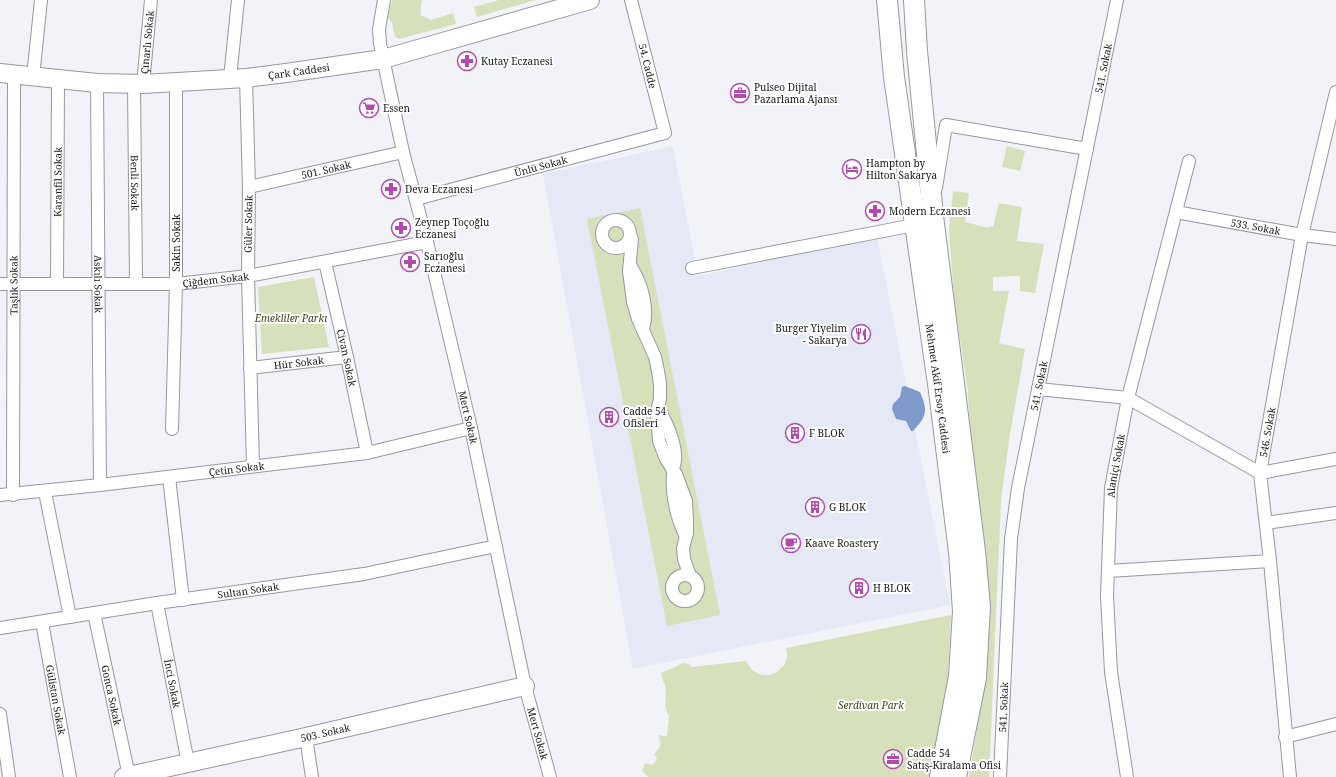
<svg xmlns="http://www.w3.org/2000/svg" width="1336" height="777" font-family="'Noto Serif',serif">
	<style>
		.built { fill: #e5e9f6 }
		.green { fill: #d6e0ba }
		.water { fill: #7d9acb }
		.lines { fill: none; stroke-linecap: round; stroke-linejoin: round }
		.street-casing { stroke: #96989d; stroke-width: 14 }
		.secondary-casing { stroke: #96989d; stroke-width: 20 }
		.primary-casing { stroke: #96989d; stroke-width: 22 }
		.street { stroke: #fff; stroke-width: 12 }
		.secondary { stroke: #fff; stroke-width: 18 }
		.primary { stroke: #fff; stroke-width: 20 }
		.labels { text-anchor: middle; stroke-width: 4; stroke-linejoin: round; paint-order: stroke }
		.street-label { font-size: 10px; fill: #161718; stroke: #fff }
		.poi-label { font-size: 10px; fill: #161718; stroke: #fff; text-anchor: start }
		.park-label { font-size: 10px; font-style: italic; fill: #384015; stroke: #fff }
	</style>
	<rect width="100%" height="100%" fill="#f1f3f8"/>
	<path class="built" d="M673 146 698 276 877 237 950 605 633 669 543 174Z"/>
	<path class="green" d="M392 0H422L420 15 431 20 453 13 456 24 399 39 395 37 392 23 388 18Z
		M499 0H536L477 17 474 7Z
		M1007 146 1025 151 1020 171 1002 167Z
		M953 191 969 193 965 222 989 228V226L993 227 999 203 1022 207 1017 241 1044 244 1035 293 1020 291V276L993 277V291H1009L999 343 1025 349 1010 434 1001 500 989 777H969L986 674 989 617 986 561 972 446 967 386 954 299 949 230Z
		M640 208 720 615 667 626 587 219Z
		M314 277 329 347 262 354 258 287Z
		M951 615 948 675 937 750 929 777H649L642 771 645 763 652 765 657 759 654 754C661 747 662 744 658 735L667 736 669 717 665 707 666 693 665 685 663 681 661 673 678 666 680 664 685 663 690 665 691 667 746 661C752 674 766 680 778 671 781 668 785 665 786 661 788 657 787 652 786 648Z"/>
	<path class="water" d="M905 386 920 392C928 411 927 416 913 431H911L906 421 896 419 892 409 893 404 900 397 902 387Z"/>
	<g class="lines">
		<g class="street-casing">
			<g id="street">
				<path id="s1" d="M384 0 379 29 380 44 403 152 427 242 471 428 525 686 550 777"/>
				<path d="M33 77 41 0"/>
				<path d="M230 78 238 0"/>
				<path d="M246 78 249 187 248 276 253 466"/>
				<path id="s2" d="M97 83 100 485"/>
				<path id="s3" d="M134 84 136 283"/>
				<path id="s4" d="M143 84 151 0"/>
				<path id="s5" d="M249 187 403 152"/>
				<path d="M936 188 946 125 1087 149"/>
				<path id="s6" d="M416 199 665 133 631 0"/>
				<path id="s7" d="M1176 212 1302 235 1336 239"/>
				<circle cx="616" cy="234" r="14"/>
				<path d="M630 234 632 239 629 271 633 302 638 319 655 357 658 371 660 384V399L657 412 659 441 666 459 676 474 686 501 687 520V533L683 548 684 559 690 576"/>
				<path id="s8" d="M325 262 347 357 367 453"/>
				<path d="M630 265C642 284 649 308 643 329"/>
				<path d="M692 268 904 227 915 222"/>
				<path id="s9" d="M0 284H176L248 276 427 242"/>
				<path id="s10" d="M57 284 58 80"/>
				<path id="s11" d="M250 368 347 357"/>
				<path d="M1038 389 1128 398 1260 473 1336 459"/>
				<path d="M658 408C666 421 682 455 672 469"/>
				<path d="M172 429 176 284V82"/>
				<path d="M673 474C671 496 676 515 685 535"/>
				<path d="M169 477 183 600"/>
				<path d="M45 492 70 617"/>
				<path id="s12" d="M0 495 100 485 367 453 471 428"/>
				<path id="s13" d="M13 495 14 75"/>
				<path d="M1266 523 1336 513"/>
				<path d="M1108 571 1270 561"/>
				<circle cx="685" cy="588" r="13"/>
				<path id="s14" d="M157 603 188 763"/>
				<path id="s15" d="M94 613 129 776"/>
				<path id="s16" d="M42 622 70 777"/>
				<path id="s17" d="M0 628 157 603 364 574 496 546"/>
				<path d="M0 714 9 777"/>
				<path d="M306 737 312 777"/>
				<path d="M1285 737 1336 724"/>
				<path id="s18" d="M1000 777 1011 539 1018 488 1117 0"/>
				<path id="s19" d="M1127 777 1111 672 1107 596 1111 488 1128 398 1189 161"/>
				<path id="s20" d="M1290 777 1270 561 1260 473 1302 235 1336 92"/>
			</g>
		</g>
		<g class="secondary-casing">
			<g id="secondary">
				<path id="s21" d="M0 73 97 83 143 84 246 78 286 73 383 59 590 0"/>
				<path id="s22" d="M124 777 306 737 525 686"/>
			</g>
		</g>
		<g class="primary-casing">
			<g id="primary">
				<path id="s23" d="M887 0 894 77 939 391 959 552 963 611 959 676 940 777"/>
				<path d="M914 0 917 51 933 216 975 551 980 607 976 678 956 777"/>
			</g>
		</g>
		<use href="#street" class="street"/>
		<use href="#secondary" class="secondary"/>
		<use href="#primary" class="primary"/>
	</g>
	<defs>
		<g id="pharmacy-ring" transform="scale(1)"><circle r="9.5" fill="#fff" stroke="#b34bad" stroke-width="1.5"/><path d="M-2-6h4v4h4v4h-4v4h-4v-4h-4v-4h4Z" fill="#b34bad"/></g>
		<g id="office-ring" transform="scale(1)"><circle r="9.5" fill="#fff" stroke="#b34bad" stroke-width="1.5"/><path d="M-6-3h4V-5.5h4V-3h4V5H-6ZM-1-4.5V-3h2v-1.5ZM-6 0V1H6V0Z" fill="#b34bad"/></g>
		<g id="supermarket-ring" transform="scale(1)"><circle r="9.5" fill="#fff" stroke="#b34bad" stroke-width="1.5"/><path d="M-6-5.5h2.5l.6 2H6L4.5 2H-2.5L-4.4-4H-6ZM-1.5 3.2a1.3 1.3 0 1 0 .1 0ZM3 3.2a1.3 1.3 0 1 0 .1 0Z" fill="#b34bad"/></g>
		<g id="hotel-ring" transform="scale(1)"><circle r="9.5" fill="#fff" stroke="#b34bad" stroke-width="1.5"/><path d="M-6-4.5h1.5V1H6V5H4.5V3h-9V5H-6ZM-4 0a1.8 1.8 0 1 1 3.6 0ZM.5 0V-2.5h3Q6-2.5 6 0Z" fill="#b34bad"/></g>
		<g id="restaurant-ring" transform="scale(1)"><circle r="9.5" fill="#fff" stroke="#b34bad" stroke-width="1.5"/><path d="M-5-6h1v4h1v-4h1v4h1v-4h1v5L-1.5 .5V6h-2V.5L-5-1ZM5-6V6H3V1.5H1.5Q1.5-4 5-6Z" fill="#b34bad"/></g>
		<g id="building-ring" transform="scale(1)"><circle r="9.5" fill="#fff" stroke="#b34bad" stroke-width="1.5"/><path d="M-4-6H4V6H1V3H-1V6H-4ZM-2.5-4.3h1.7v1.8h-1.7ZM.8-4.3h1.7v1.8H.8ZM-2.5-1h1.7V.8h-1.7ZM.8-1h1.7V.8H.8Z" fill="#b34bad"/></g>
		<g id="cafe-ring" transform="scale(1)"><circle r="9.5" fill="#fff" stroke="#b34bad" stroke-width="1.5"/><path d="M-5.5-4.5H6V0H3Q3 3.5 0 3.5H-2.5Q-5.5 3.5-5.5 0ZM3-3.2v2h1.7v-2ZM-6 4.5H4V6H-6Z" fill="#b34bad"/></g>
	</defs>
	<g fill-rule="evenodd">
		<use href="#pharmacy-ring" x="467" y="61"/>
		<use href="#office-ring" x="740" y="93"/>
		<use href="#supermarket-ring" x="369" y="108"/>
		<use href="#hotel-ring" x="852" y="169"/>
		<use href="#pharmacy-ring" x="391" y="189"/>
		<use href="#pharmacy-ring" x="875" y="211"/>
		<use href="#pharmacy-ring" x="401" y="228"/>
		<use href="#pharmacy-ring" x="410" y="262"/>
		<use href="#restaurant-ring" x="861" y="334"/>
		<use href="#building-ring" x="609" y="417"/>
		<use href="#building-ring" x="795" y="433"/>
		<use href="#building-ring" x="815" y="507"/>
		<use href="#cafe-ring" x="791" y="543"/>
		<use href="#building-ring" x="859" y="588"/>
		<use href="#office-ring" x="893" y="759"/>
	</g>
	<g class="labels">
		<g class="street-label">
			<text dy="4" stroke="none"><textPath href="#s4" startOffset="42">Çınarlı Sokak</textPath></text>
			<text transform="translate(648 66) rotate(76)" y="4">54. Cadde</text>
			<text dy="4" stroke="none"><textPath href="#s18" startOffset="718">541. Sokak</textPath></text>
			<text dy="4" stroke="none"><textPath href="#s21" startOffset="300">Çark Caddesi</textPath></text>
			<text dy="4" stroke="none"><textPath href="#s6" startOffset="129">Ünlü Sokak</textPath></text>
			<text dy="4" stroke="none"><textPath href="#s5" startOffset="79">501. Sokak</textPath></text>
			<text dy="4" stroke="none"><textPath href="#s10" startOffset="102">Karanfil Sokak</textPath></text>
			<text dy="4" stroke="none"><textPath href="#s3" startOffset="99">Benli Sokak</textPath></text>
			<text transform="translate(248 224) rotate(-89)" y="4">Güler Sokak</text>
			<text dy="4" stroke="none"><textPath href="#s7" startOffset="81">533. Sokak</textPath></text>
			<text transform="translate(176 243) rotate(-90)" y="4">Sakin Sokak</text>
			<text dy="4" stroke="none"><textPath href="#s9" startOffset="216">Çiğdem Sokak</textPath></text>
			<text dy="4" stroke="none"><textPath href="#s2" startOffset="201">Askılı Sokak</textPath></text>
			<text dy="4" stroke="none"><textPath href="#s13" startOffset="210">Taşlık Sokak</textPath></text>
			<text dy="4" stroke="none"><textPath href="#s8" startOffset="98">Civan Sokak</textPath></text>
			<text dy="4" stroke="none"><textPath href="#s11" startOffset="49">Hür Sokak</textPath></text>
			<text dy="4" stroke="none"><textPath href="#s18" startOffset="394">541. Sokak</textPath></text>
			<text dy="4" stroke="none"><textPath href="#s23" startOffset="392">Mehmet Akif Ersoy Caddesi</textPath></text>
			<text dy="4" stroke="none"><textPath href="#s1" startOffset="428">Mert Sokak</textPath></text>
			<text dy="4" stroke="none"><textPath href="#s20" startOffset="347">546. Sokak</textPath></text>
			<text dy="4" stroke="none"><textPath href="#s19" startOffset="313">Alaniçi Sokak</textPath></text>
			<text dy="4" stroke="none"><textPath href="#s12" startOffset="238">Çetin Sokak</textPath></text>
			<text dy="4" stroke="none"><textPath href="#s17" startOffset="251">Sultan Sokak</textPath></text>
			<text dy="4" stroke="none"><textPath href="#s14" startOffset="82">İnci Sokak</textPath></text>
			<text dy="4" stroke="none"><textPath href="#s15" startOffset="84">Gonca Sokak</textPath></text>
			<text dy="4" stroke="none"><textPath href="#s16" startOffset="79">Gülistan Sokak</textPath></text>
			<text dy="4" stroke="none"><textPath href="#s18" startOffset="70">541. Sokak</textPath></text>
			<text dy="4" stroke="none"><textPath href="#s22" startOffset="206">503. Sokak</textPath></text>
			<text dy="4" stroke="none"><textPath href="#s1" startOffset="752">Mert Sokak</textPath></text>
		</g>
		<g class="poi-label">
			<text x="481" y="65">Kutay Eczanesi</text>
			<text x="754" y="91">Pulseo Dijital<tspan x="754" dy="12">Pazarlama Ajansı</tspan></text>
			<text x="383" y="112">Essen</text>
			<text x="866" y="167">Hampton by<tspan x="866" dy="12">Hilton Sakarya</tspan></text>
			<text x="405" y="193">Deva Eczanesi</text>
			<text x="889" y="215">Modern Eczanesi</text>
			<text x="415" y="226">Zeynep Toçoğlu<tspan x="415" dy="12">Eczanesi</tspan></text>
			<text x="424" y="260">Sarıoğlu<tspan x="424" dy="12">Eczanesi</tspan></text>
			<text x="847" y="332" text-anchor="end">Burger Yiyelim<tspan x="847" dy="12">- Sakarya</tspan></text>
			<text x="623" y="415">Cadde 54<tspan x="623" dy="12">Ofisleri</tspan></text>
			<text x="809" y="437">F BLOK</text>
			<text x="829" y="511">G BLOK</text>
			<text x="805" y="547">Kaave Roastery</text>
			<text x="873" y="592">H BLOK</text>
			<text x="907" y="757">Cadde 54<tspan x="907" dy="12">Satış-Kiralama Ofisi</tspan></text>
		</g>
		<g class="park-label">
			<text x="291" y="322">Emekliler Parkı</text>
			<text x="871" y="709">Serdivan Park</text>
		</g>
	</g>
</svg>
